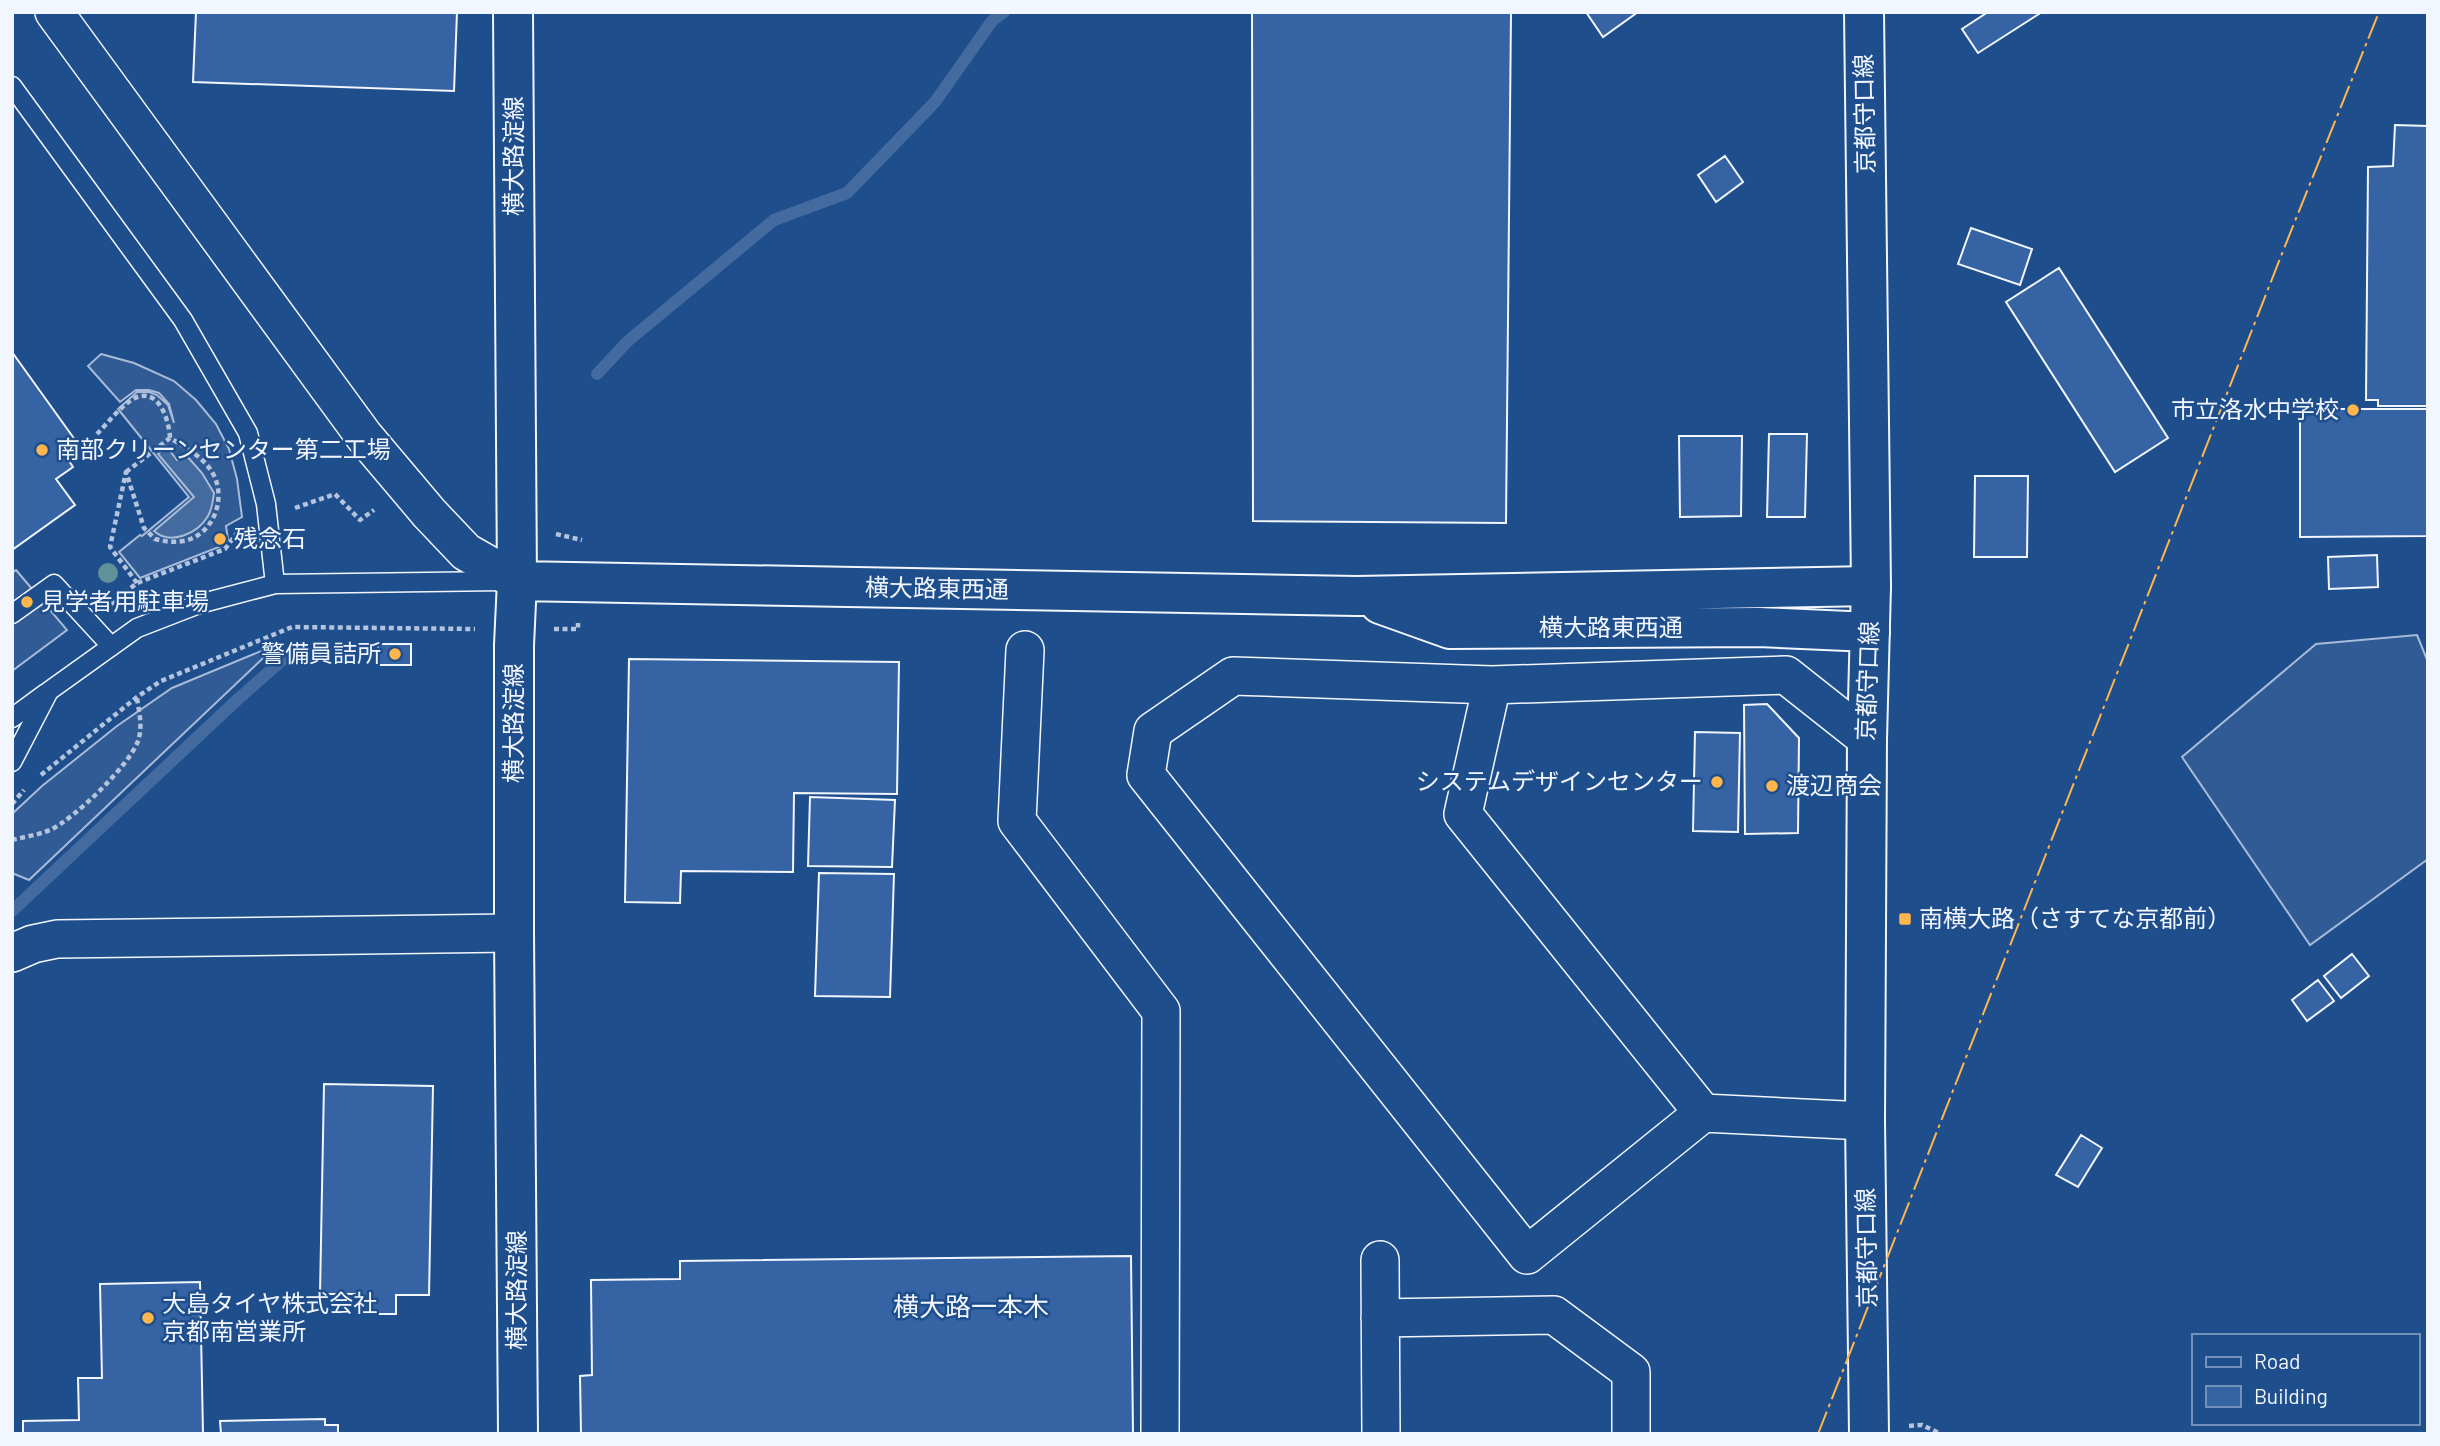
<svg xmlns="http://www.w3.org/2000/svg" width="2440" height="1446" font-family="Barlow,'Noto Sans JP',sans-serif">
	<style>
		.built { fill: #305b95; stroke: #a8bbd7; stroke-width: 2 }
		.water { fill: #446ba0; stroke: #a8bbd7; stroke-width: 2 }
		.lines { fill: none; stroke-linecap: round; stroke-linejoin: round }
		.stream { stroke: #446ba0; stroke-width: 12 }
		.building { fill: #3563a3; stroke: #f2f6ff; stroke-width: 2 }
		.service-casing { stroke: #f2f6ff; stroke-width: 21 }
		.minor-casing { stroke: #f2f6ff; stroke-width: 40 }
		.tertiary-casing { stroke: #f2f6ff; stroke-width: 42 }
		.primary-casing { stroke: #f2f6ff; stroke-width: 42 }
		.path { stroke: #b3c4dc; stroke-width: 4.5; stroke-dasharray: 5 3.5; stroke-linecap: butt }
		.service { stroke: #1f4e8c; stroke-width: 18 }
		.minor { stroke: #1f4e8c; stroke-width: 37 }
		.tertiary { stroke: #1f4e8c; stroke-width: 38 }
		.primary { stroke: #1f4e8c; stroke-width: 38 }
		.power { stroke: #ffb74d; stroke-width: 2; stroke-dasharray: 24 5 3.5 5; stroke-linecap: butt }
		.tree { fill: #61919a }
		.poi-dot { fill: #ffb74d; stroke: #1f4e8c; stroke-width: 2.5 }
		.labels { text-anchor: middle; stroke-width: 5; stroke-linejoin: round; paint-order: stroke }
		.street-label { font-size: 24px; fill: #f2f6ff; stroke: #1f4e8c }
		.poi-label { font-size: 24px; fill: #f2f6ff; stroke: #1f4e8c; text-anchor: start }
		.neighbourhood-label { font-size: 26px; fill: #f2f6ff; stroke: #1f4e8c }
	</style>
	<rect width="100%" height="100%" fill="#1f4e8c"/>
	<path class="built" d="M101 354 134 363 174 381 196 400 216 424 229 449 237 479 242 517 226 526 228 539 224 545 140 578 119 552 140 535 142 536 189 497 118 409 137 392H149L157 395 168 405 174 423 169 404 159 393 149 390H136L120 402 88 366Z
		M16 570 67 630 12 671V573Z
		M2417 635 2428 662V859L2310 945 2182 757 2316 644Z
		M278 644 29 880 12 873V814L42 786 117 726 172 688Z"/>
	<path class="water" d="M166 446 177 460 186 455 202 473 214 493C213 501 212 509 208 516 198 533 171 546 154 531L194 497 158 454Z"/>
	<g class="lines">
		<path class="stream" d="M597 374 628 341 774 220 847 193 935 102 992 21 1004 12
			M12 911 237 700 298 646"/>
	</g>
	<path class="building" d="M196 12H457L454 91 193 82Z
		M1252 12H1511L1506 523 1253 521Z
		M1586 12H1638L1603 37Z
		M1988 12H2042L1978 53 1962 29Z
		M2395 125 2428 126V406H2378V400H2366L2368 167 2393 166Z
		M1725 156 1743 182 1716 202 1698 175Z
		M1971 228 2032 249 2020 285 1958 264Z
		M2059 268 2168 438 2115 472 2006 302Z
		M12 352 78 444 65 455 73 467 56 479 75 505 12 550Z
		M2300 409H2428V536L2300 537Z
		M1769 434H1807L1805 517H1767Z
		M1679 436H1742L1741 516 1680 517Z
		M1975 476H2028L2027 557H1974Z
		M2377 555 2378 587 2329 589 2328 557Z
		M378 644H411V665H378Z
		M629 659 899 662 897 794 794 793 793 872 681 871 680 903 625 902Z
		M1767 704 1799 738 1798 833 1745 834 1744 705Z
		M1695 732 1740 733 1738 832 1693 831Z
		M810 797 895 800 892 867 808 866Z
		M819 873 894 874 890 997 815 996Z
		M2352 954 2369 976 2341 998 2324 976Z
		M2318 980 2334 1001 2307 1021 2292 1000Z
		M324 1084 433 1086 429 1295H396V1314H359L360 1294H320Z
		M2081 1135 2102 1148 2078 1187 2056 1175Z
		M1131 1256 1133 1434H581L580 1376 592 1375 591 1280 680 1279V1261Z
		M200 1282 203 1434H23V1421L79 1420 78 1378H102L100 1284Z
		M325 1419V1425H338V1434H221L220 1421Z"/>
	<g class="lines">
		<g class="service-casing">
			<path id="service" d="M12 86 183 320 248 433 266 504 275 584
				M12 614 54 584 111 646
				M12 718 46 693
				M12 762 49 691 137 628 199 604 275 584 503 581"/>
		</g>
		<g class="minor-casing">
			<path id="minor" d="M54 12 364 436 429 513 466 552 517 581
				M1025 650 1017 821 1161 1011 1160 1434
				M1492 685 1233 676 1153 731 1146 775 1527 1255 1703 1113 1865 1121
				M12 953 33 944 57 939 514 933
				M1703 1113 1463 814 1492 685 1786 675 1867 739
				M1380 1260 1381 1434
				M1380 1318 1554 1315 1631 1372V1434"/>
		</g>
		<g class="tertiary-casing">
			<path id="tertiary" d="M513 12 517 581 514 645V933L518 1434
				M517 581 1357 596 1871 586
				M1380 604 1450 629 1759 627 1870 632"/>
		</g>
		<g class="primary-casing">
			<path id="primary" d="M1864 12 1871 586 1867 739 1865 1121 1869 1434"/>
		</g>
		<path class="path" d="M97 434C108 423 121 405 135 398 159 387 169 420 170 438
			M126 472 170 438
			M295 508 335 494 360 520 374 510
			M556 534 582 540
			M137 583 110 547 126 472 144 528 155 539C164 541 173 543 183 541 213 536 228 498 212 472 203 457 185 447 170 438
			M111 604 137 583 225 549 237 533
			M554 629H578V623
			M41 775 137 697 161 681 292 627 475 629
			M12 804 24 790
			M12 840C24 837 38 835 50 830 74 819 129 766 138 741 143 727 139 712 137 698
			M1909 1426 1922 1425 1941 1434"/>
		<use href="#service" class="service"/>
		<use href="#minor" class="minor"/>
		<use href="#tertiary" class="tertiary"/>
		<use href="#primary" class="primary"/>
		<path class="power" d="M1818 1434 2285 246 2379 12"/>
	</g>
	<circle class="tree" cx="108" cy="573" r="10"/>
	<g class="poi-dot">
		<circle cx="2353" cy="410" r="7"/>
		<circle cx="42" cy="450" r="7"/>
		<circle cx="220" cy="539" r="7"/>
		<circle cx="27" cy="602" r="7"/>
		<circle cx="395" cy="654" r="7"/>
		<circle cx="1717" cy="782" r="7"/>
		<circle cx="1772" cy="786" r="7"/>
		<rect x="1898" y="912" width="14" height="14" rx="3.5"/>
		<circle cx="148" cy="1318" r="7"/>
	</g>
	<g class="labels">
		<g class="street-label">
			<text transform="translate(1865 114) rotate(-91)" y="8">京都守口線</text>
			<text transform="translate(514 156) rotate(-90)" y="8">横大路淀線</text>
			<text transform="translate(937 589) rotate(1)" y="8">横大路東西通</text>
			<text x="1611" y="636">横大路東西通</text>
			<text transform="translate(1868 681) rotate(-88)" y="8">京都守口線</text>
			<text transform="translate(514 723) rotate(-90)" y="8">横大路淀線</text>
			<text transform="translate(1867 1248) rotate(-91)" y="8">京都守口線</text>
			<text transform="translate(517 1290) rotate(-90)" y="8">横大路淀線</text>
		</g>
		<g class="poi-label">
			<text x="2339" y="418" text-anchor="end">市立洛水中学校</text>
			<text x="56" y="458">南部クリーンセンター第二工場</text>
			<text x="234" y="547">残念石</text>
			<text x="41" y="610">見学者用駐車場</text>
			<text x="381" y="662" text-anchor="end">警備員詰所</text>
			<text x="1703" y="790" text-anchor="end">システムデザインセンター</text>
			<text x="1786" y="794">渡辺商会</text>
			<text x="1919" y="927">南横大路（さすてな京都前）</text>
			<text x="162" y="1312">大島タイヤ株式会社<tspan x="162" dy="28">京都南営業所</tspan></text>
		</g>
		<g class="neighbourhood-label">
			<text x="971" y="1316">横大路一本木</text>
		</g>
	</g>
	<rect width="2440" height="1446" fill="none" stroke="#f2f6ff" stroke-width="28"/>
	<rect x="2192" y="1334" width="228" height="91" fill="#1f4e8c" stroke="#7391ba" stroke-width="2"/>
	<rect x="2206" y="1357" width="35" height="10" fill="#1f4e8c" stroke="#7391ba" stroke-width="2"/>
	<text x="2254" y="1369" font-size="21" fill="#f2f6ff">Road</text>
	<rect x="2206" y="1386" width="35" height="21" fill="#3563a3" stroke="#7391ba" stroke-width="2"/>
	<text x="2254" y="1404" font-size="21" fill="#f2f6ff">Building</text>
</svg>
